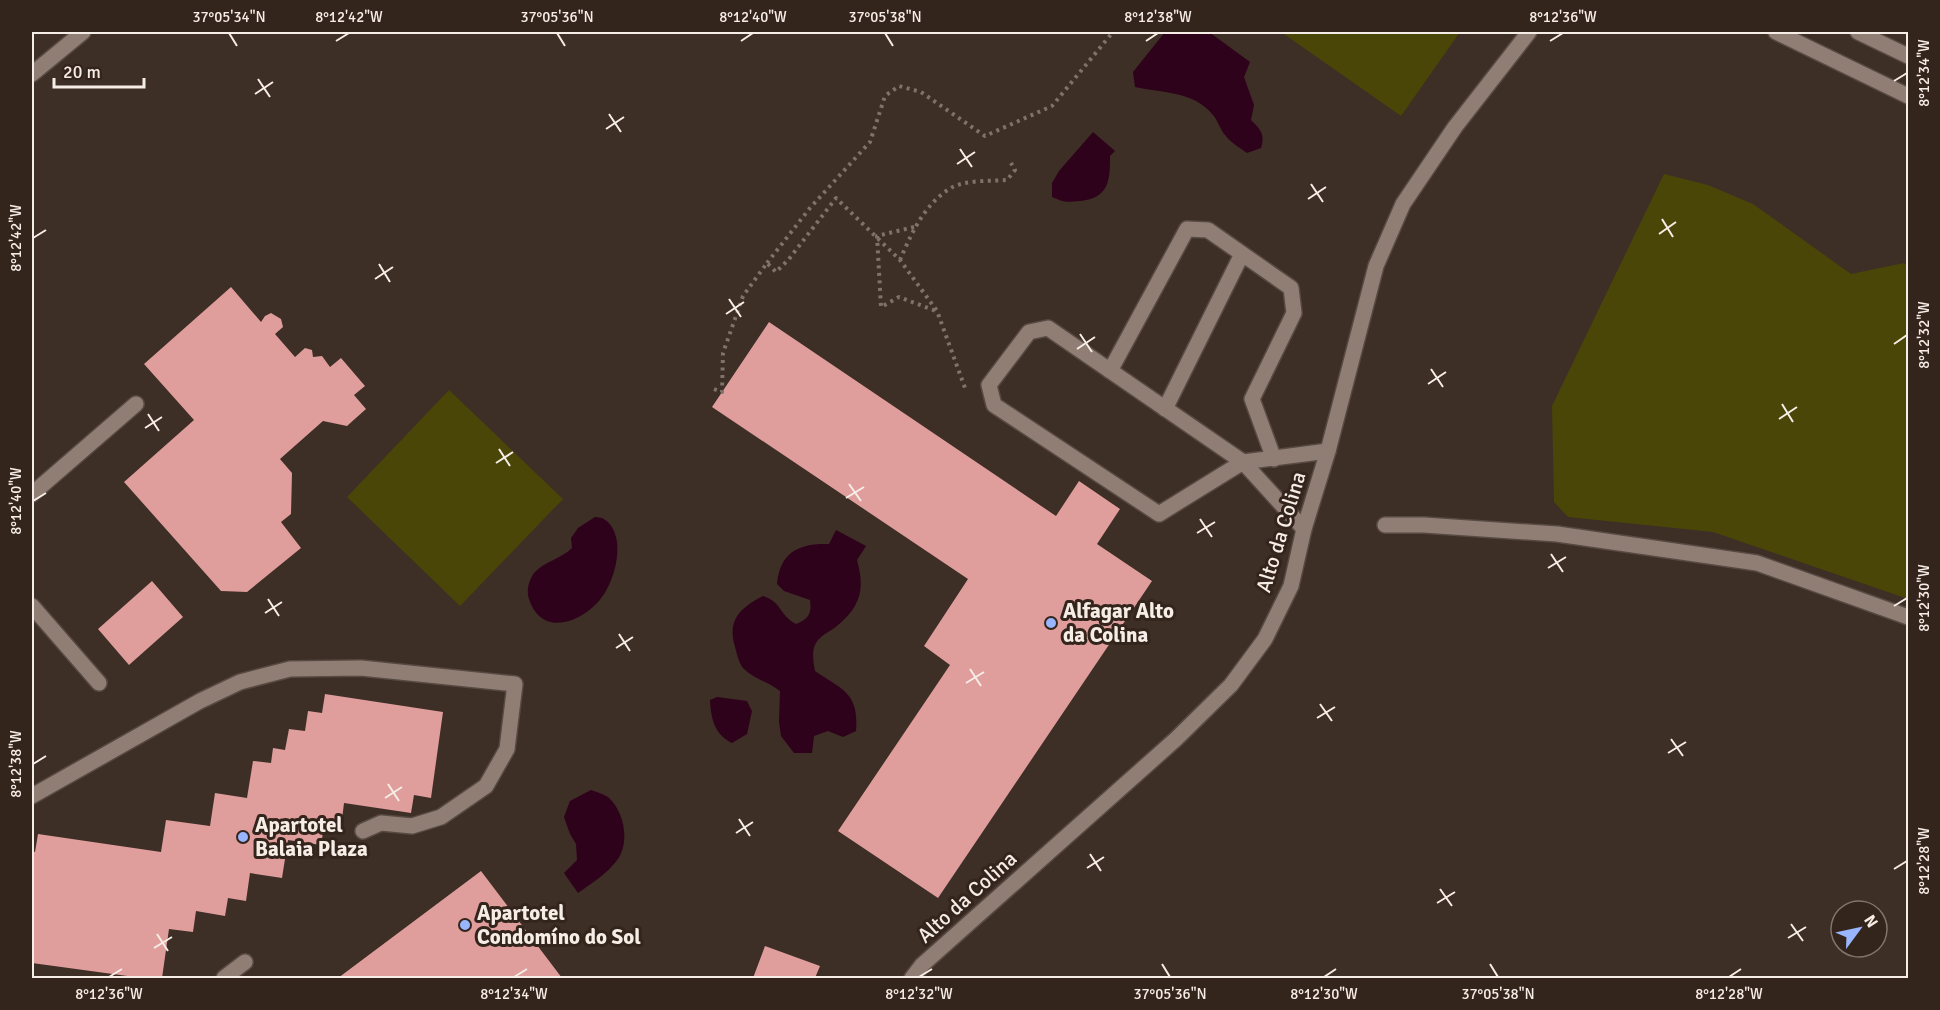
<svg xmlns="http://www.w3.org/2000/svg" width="1940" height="1010" font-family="Signika,sans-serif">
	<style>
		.green { fill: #4a4608 }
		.water { fill: #2f021b }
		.building { fill: #df9d9c }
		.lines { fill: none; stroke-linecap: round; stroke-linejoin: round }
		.service-casing { stroke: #574a42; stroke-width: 18 }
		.minor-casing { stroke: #574a42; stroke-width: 18 }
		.tertiary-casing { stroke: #574a42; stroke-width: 18 }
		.path { stroke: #7f726b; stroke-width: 4; stroke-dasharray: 3 4.5; stroke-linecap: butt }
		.service { stroke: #907e75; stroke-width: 15 }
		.minor { stroke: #907e75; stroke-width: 15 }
		.tertiary { stroke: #907e75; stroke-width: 15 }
		.ticks { fill: none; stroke: #f7ede7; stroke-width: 2 }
		.poi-dot { fill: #98b5fd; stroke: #33241c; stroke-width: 2 }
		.labels { text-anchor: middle; stroke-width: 6; stroke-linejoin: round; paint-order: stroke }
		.street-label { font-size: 21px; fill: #f7ede7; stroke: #33241c }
		.poi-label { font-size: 21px; font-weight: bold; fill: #f7ede7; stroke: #33241c; text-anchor: start }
		.neatline { fill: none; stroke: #f7ede7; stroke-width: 2 }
		.ticks-label { font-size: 15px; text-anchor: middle; fill: #f7ede7 }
	</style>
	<rect width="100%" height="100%" fill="#3d2e26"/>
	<path class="green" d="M1281 32H1460L1401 116Z
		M1664 174 1708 185 1753 204 1851 274 1904 263 1908 266V599L1713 532 1568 517 1554 502 1552 406Z
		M449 390 563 499 460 606 347 497Z"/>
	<path class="water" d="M1165 32H1209L1250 62 1244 77 1254 105 1251 120C1261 130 1265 134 1261 148L1247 153C1240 148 1230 142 1225 135 1220 129 1218 121 1213 115 1194 91 1162 93 1135 87L1133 72Z
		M1093 132 1115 151 1110 156C1110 181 1109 198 1080 201 1066 202 1066 203 1052 197V183L1059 171Z
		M595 517C607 517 613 526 616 537 621 556 612 587 598 602 578 624 541 636 529 599 526 591 529 580 534 573 545 561 561 559 572 548L571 538 578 528Z
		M836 530 866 546 857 560C865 589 861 606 837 626 831 631 823 634 818 640 811 648 813 661 815 671 843 690 859 693 856 731L843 737 828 731 814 736 812 753H794L781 736 779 722 780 691C769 682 754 679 744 669 739 664 737 654 735 647 727 620 740 608 763 596 782 602 779 615 796 624 809 619 812 613 810 600L784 591 777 584C780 552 799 543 829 544Z
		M717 697 747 701 752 711 747 734 732 743C714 734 711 718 710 700Z
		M591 790C596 792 604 794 608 797 624 811 630 841 618 859 607 874 592 883 578 893L564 873 577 860 576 844 570 834 564 817 570 801Z"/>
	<path class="building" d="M231 287 261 322 265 316 271 313 281 319 283 327 275 334 295 357 305 348 312 350 313 357 322 356 330 367 341 358 365 386 354 395 366 409 347 426 323 421 280 459 292 473 291 514 281 522 301 548 247 592 221 591 124 482 194 420 144 364Z
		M769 322 1056 516 1079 481 1120 509 1097 544 1152 581 938 898 838 831 950 665 924 646 968 579 712 407Z
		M152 581 183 617 129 665 98 629Z
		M325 694 443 712 431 798 414 795 411 813 344 803 341 828 324 826 321 845 288 840 282 878 250 873 246 901 228 898 225 916 196 911 193 932 169 929 162 978H142L32 963V851L35 852 38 834 161 852 166 820 210 826 215 793 247 798 253 761 271 763 273 748 285 750 289 729 305 731 308 711 322 713Z
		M481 871 562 978H338Z
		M765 946 820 966 815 978H753Z"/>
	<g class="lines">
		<g class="service-casing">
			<path id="service" d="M32 74 83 32
				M1110 371 1187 229 1208 230 1291 288 1294 313 1252 399 1274 459
				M1165 409 1242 254
				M1304 529 1243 462 1048 328 1029 332 989 385 994 405 1159 514 1243 462 1328 451
				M32 796 200 701 240 682 290 669 361 668 515 684 507 749 486 786 441 817 412 826 381 823 363 831
				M224 978 245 962"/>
		</g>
		<g class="minor-casing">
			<path id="minor" d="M1776 32 1908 96
				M1858 32 1908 56
				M32 494 136 404
				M1385 525H1424L1557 534 1757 563 1908 617
				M32 606 99 683"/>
		</g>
		<g class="tertiary-casing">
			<path id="tertiary" d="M912 978 922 965 1176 739 1231 685 1265 639 1291 586 1304 529 1328 451 1376 266 1403 204 1455 127 1529 32"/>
		</g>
		<path class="path" d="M914 227 877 236 881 307 899 297 936 311
			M900 260C911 234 925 203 951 188 964 180 991 181 1007 180L1015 170 1011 163
			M767 263 810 208 870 142 885 96 899 86 921 92 985 136 1052 106 1113 32
			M714 389 722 392 723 353 743 296 767 263 776 272 789 259 836 198 900 260 937 311 965 388"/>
		<use href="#service" class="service"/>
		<use href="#minor" class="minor"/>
		<use href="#tertiary" class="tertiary"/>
	</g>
	<path class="ticks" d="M229 33 237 46M557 33 565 46M885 33 893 46M336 41 349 33M741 41 753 33M1146 41 1158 33M1550 41 1563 33M258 79 270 97M1894 81 1907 73M255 94 273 82M609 114 621 132M606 129 624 117M960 149 972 167M957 164 975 152M1311 184 1323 202M1308 199 1326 187M1662 219 1673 237M1659 234 1676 222M33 238 46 230M379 264 390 282M375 279 393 267M729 299 741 317M726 314 744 302M1080 334 1092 352M1894 344 1907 335M1077 349 1095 337M1431 369 1443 387M1428 384 1446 372M1782 404 1793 422M148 414 159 431M1779 419 1797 407M145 428 162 417M499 449 510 466M496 463 513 452M849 484 861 501M846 498 864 487M33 501 46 493M1200 519 1212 537M1197 533 1215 522M1551 554 1563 572M1548 568 1566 557M268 599 279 616M1894 606 1907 598M265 613 282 602M619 634 630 651M616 648 633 637M970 669 981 686M966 683 984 672M1320 704 1332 721M1317 718 1335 707M1671 739 1683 756M1668 753 1686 742M33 764 46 756M388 784 399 801M385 798 402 787M739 819 750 836M736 833 753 822M1090 854 1101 871M1087 868 1104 857M1894 869 1907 861M1440 889 1452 906M1437 903 1455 892M1791 924 1803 941M157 934 168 951M1788 938 1806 927M154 948 172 937M1162 964 1170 977M1490 964 1498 977M109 977 122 969M514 977 527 969M919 977 932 969M1324 977 1336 969M1729 977 1741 969"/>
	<g class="poi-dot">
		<circle cx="1051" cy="623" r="6"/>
		<circle cx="243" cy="837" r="6"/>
		<circle cx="465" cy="925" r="6"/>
	</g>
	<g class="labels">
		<g class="street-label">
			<text transform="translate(1281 532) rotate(-73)" y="7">Alto da Colina</text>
			<text transform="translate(967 897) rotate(-42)" y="7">Alto da Colina</text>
		</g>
		<g class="poi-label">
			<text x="1063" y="618">Alfagar Alto<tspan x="1063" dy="24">da Colina</tspan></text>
			<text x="255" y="832">Apartotel<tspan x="255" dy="24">Balaia Plaza</tspan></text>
			<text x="477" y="920">Apartotel<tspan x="477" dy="24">Condomíno do Sol</tspan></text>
		</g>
	</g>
	<rect width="1940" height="1010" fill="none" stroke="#33241c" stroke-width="66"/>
	<g transform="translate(1859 929) rotate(57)"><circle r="28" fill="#33241c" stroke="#81746d" stroke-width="1.5"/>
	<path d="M0-4.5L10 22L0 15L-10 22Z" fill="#98b5fd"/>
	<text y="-9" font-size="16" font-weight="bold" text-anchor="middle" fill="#f7ede7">N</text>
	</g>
	<path d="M54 78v9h90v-9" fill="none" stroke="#f7ede7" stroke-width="3"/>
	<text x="63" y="78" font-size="18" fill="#f7ede7" stroke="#33241c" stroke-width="4.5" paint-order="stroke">20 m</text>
	<rect x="33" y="33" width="1874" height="944" class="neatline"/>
	<g class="ticks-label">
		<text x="229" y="22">37°05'34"N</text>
		<text x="349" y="22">8°12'42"W</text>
		<text x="557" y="22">37°05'36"N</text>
		<text x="753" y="22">8°12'40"W</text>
		<text x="885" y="22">37°05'38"N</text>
		<text x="1158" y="22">8°12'38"W</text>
		<text x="1563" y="22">8°12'36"W</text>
		<text transform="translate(1924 73) rotate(-90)" y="5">8°12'34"W</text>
		<text transform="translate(16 238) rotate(-90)" y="5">8°12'42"W</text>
		<text transform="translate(1924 335) rotate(-90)" y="5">8°12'32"W</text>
		<text transform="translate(16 501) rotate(-90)" y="5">8°12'40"W</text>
		<text transform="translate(1924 598) rotate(-90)" y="5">8°12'30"W</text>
		<text transform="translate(16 764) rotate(-90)" y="5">8°12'38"W</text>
		<text transform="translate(1924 861) rotate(-90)" y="5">8°12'28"W</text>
		<text x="109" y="999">8°12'36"W</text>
		<text x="514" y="999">8°12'34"W</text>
		<text x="919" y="999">8°12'32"W</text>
		<text x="1170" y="999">37°05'36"N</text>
		<text x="1324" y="999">8°12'30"W</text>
		<text x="1498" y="999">37°05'38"N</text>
		<text x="1729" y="999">8°12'28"W</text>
	</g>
</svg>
